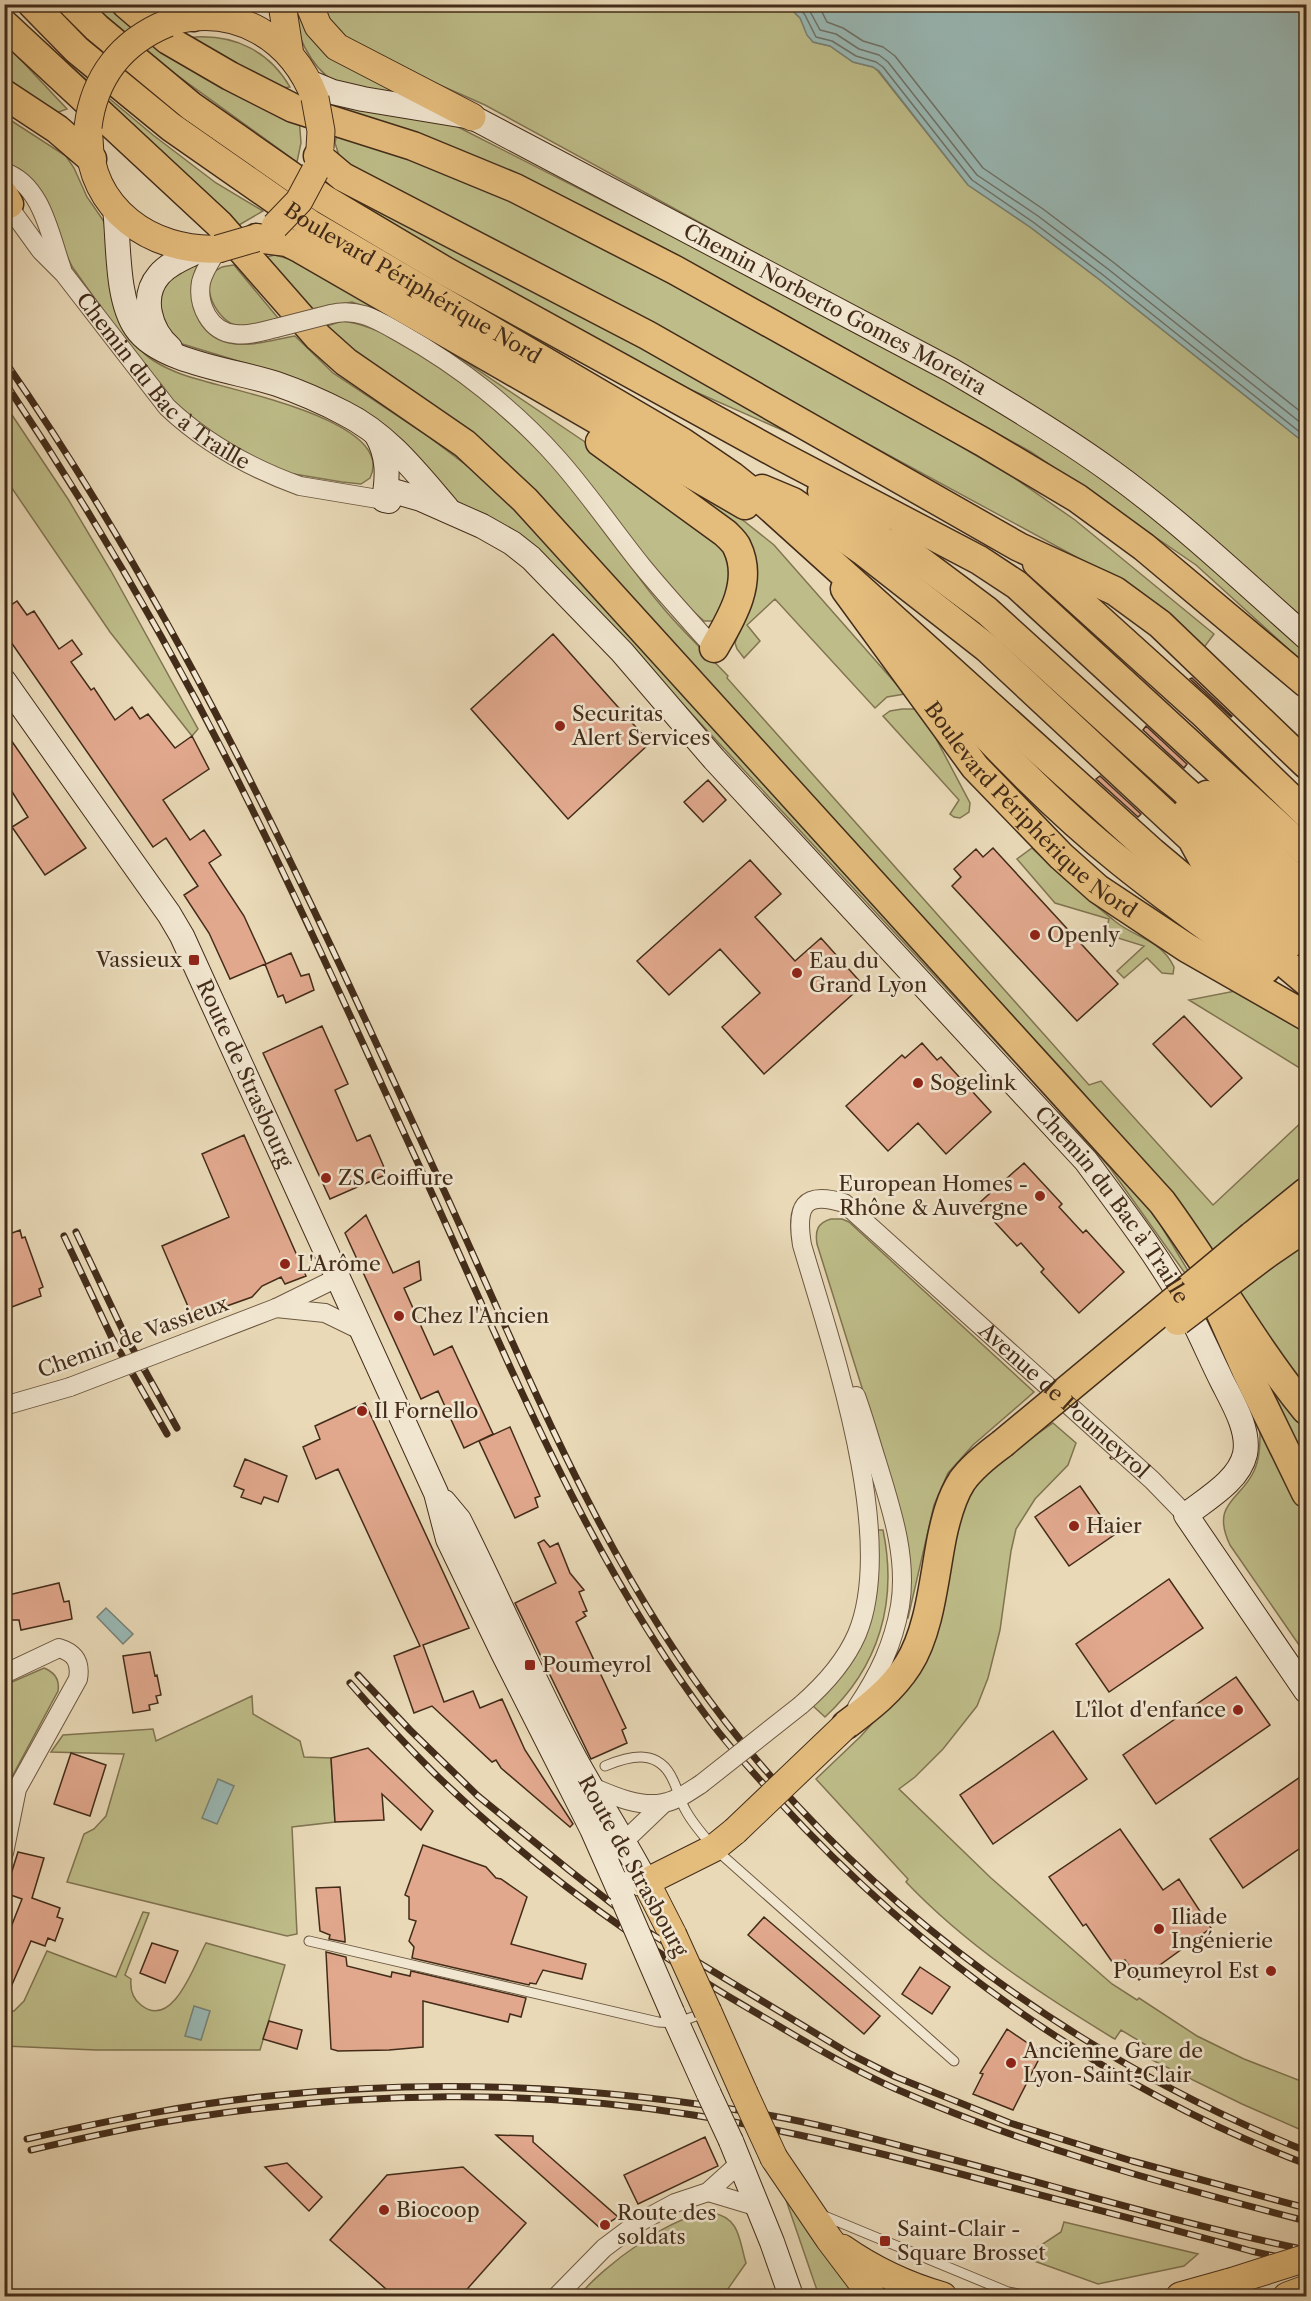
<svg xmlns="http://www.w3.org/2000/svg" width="1311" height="2301" font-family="'Libre Caslon Text',serif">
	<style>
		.green { fill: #bebd89; stroke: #807451; stroke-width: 1.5 }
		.water { fill: #99b9b6; stroke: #778177; stroke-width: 1.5 }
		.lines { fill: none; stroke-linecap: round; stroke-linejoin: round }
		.shore { stroke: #6e7268; stroke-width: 1.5 }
		.building { fill: #e1a88d; stroke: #432c19; stroke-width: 1.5 }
		.service-casing { stroke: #6c5740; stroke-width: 11 }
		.minor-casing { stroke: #6c5740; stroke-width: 20 }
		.secondary-casing { stroke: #432c19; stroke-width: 26 }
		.primary-casing { stroke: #432c19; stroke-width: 29 }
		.trunk-casing { stroke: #432c19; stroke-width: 31 }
		.service { stroke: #f1e6d0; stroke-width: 9 }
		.minor { stroke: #f1e6d0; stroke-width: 18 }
		.secondary { stroke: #f1e6d0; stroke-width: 24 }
		.primary { stroke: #e4bc7c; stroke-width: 27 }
		.trunk { stroke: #e4bc7c; stroke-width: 28 }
		.rail-casing { stroke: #432c19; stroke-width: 7 }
		.rail { stroke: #f1e6d0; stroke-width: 4.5; stroke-dasharray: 14; stroke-linecap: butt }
		.minor-bridge-casing { stroke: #6c5740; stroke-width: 20; stroke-linecap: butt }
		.secondary-bridge-casing { stroke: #432c19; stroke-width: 26; stroke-linecap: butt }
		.primary-bridge-casing { stroke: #432c19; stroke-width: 29; stroke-linecap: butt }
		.trunk-bridge-casing { stroke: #432c19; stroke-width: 31; stroke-linecap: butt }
		.minor-bridge { stroke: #f1e6d0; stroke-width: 18 }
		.secondary-bridge { stroke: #f1e6d0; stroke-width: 24 }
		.primary-bridge { stroke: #e4bc7c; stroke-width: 27 }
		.trunk-bridge { stroke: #e4bc7c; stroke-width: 28 }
		.poi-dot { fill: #8f2418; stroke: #f1e6d0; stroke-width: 2 }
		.labels { text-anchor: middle; stroke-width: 5; stroke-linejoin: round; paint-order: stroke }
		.street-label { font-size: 21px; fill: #432c19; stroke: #f1e6d0 }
		.poi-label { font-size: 21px; fill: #432c19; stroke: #f1e6d0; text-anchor: start }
	</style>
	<rect width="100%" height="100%" fill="#e9d9b7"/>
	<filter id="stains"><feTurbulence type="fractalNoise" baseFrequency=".00333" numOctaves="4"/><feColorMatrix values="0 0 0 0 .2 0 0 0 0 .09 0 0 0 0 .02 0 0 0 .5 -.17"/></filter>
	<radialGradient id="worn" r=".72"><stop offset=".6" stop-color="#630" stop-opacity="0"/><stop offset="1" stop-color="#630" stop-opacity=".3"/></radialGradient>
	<path class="green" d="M4 5 80 74 153 135 216 183 263 211 239 225 5 10Z
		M93 5H108L133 25 299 117 301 143 297 162 167 68Z
		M290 5H299L412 96C392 93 362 93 344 86 312 74 297 35 290 5Z
		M318 5H787L800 18 813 42 830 46 853 62 873 67 878 71 968 185 1030 227 1100 280 1306 444V620L1148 486 997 385 485 105 356 48 344 40Z
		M196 37C236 35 270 52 290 87L283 88 187 38Z
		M4 42 67 109 56 113 5 84Z
		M332 103 456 126 823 313 1010 414 1150 512 1306 651V665L1196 565 1031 452 664 248 584 207 411 133 334 112Z
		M4 116 66 156 74 168 87 197 103 220 108 232C116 260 123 288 131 316 133 325 134 339 139 347 147 360 168 369 181 374 215 388 399 418 370 478L361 484 342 482 282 472 202 432 155 383 73 268C58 243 52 201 33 181 26 173 14 169 5 164Z
		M338 128 511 197 859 387 1013 477 1075 520 1214 634 1202 650 1117 579 579 287 341 162 335 143Z
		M329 175 839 455 689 389 599 343 392 225 326 183Z
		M275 255 289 259 405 321 591 446 713 532 735 570 719 618 713 621H704L685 604 558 453 366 307 352 302 306 310 266 257Z
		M234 265 278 318C266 322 248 329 235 325 214 318 197 279 220 268 223 266 229 266 234 265Z
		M189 266H197C184 298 196 339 235 344 255 346 276 339 295 336L333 373 429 437 491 484 1094 1141 1157 1219 1190 1274 1187 1276 1110 1168 1033 1082 577 590 442 493 392 432 362 409 248 364 179 343 166 330 159 299 169 277Z
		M342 321C416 329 541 445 586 504 612 536 632 572 659 603 680 629 705 652 728 676L727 678 1089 1085 1101 1081 1213 1205 1306 1118V1184L1212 1256 1182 1205 1070 1078 574 539 321 328Z
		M4 403 68 499 111 571 198 729 192 736 110 632 5 478Z
		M637 454 744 521 774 545 905 694 887 697 875 708 775 599 747 625 760 641 744 658 737 649 735 643 754 587 753 562Z
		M902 709H915L923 714 970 803 969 812 960 818 954 817 950 814 959 800 883 716 890 711Z
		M1032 848C1059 873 1087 899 1116 922 1138 939 1161 940 1174 967L1173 974 1162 973 1147 958 1124 978 1117 971 1144 946 1105 934 1109 919 1055 903 1017 859Z
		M1235 991 1306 1031V1076L1303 1070 1189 1000Z
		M831 1219H842L849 1222 1034 1392 973 1445 948 1473 934 1505 908 1618H906L894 1490 817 1244C815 1231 817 1223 831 1219Z
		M1306 1237V1398L1236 1287Z
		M1239 1338 1306 1423V1475Z
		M1053 1423 1076 1443 1068 1465 1035 1499 1016 1529 1011 1551 1000 1630 988 1678 977 1706 943 1749 915 1777 899 1789 991 1878 1112 1984 1137 2000 1139 1998 1197 2036 1244 2059 1306 2083V2132L1242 2104 1152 2060 1156 2051 1121 2030 1115 2039 1113 2038C1039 1993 966 1945 906 1882L908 1879 816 1779 860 1737 907 1685 967 1491 990 1467Z
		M1260 1430 1287 1472 1306 1515V1655L1230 1545C1210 1503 1241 1500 1254 1471 1260 1458 1260 1444 1260 1430Z
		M878 1530H883C898 1602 879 1667 825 1717L812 1705 845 1668Z
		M44 1668C54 1672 60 1679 58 1691L5 1790V1685Z
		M252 1696 253 1714 300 1741 304 1757 331 1758 335 1822 292 1827 297 1934 287 1936 67 1882 84 1834 94 1829 106 1816 124 1754 51 1752 63 1735 153 1729 156 1741Z
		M143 1912 149 1913 125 1975 131 1979C130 1989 133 1999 141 2005 173 2031 195 1963 206 1943L285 1965 260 2050H96L5 2046V2011H14L24 2001 47 1951 116 1977Z
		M785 2197 856 2296H819Z
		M713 2213C740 2218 739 2240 746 2263L723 2296H579C602 2267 674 2212 713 2213Z
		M1064 2222 1198 2254 1184 2266 1098 2284 1023 2257 1061 2232Z"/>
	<path class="water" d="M787 5H1306V444L1100 280 1030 227 968 185 879 71 873 67 853 62 830 46 813 42 807 35 800 18Z
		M106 1608 133 1634 123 1644 97 1617Z
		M218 1779 234 1786 217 1824 202 1818Z
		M194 2006 210 2011 201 2040 185 2036Z"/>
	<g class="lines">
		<path class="shore" d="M796 4 805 15 816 37 832 41 856 56 876 62 883 67 972 180 1033 222 1103 275 1306 437
			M806 4 820 30 836 34 859 49 879 55 888 62 977 175 1038 216 1108 269 1306 427
			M818 4 827 22 843 28 863 41 883 47 895 56 983 168 1043 209 1113 262 1306 416"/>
	</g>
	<path class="building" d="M17 601 27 615 34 611 59 649 72 640 82 654 71 662 91 690 94 688 115 720 132 707 140 719 148 714 175 748 192 736 209 769 163 800 190 840 204 830 221 855 209 863 244 916 266 964 291 953 301 976 309 974 314 990 286 1003 283 995 278 997 265 964 230 979 209 933 184 895 198 886 166 838 153 847 4 632V610Z
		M553 634 650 743 568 819 471 709Z
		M1192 678 1232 716 1231 717 1190 679Z
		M1146 726 1187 764 1184 768 1143 730Z
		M4 730 86 848 45 875 12 827 28 817 4 779Z
		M1100 776 1141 814 1138 817 1096 779Z
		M708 780 726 800 703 822 684 802Z
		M993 848 1118 984 1077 1021 952 886 961 877 954 869 976 849 983 857Z
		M750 860 781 894 755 917 795 961 821 938 863 985 764 1074 722 1027 760 993 720 949 669 995 637 961Z
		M1184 1016 1242 1078 1211 1107 1153 1044Z
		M322 1026 348 1084 335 1090 357 1141 370 1135 387 1174 330 1199 263 1053Z
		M922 1043 937 1060 941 1057 991 1112 946 1154 918 1123 888 1151 846 1106 902 1055 905 1058Z
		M244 1135 306 1276 285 1284 281 1277 262 1286 252 1297 193 1318 162 1246 229 1217 202 1154Z
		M1024 1163 1062 1204 1059 1207 1083 1233 1086 1230 1124 1272 1079 1313 1041 1272 1044 1269 1021 1243 1017 1246 978 1204Z
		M366 1215 393 1273 419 1261 421 1280 404 1288 434 1355 452 1346 493 1434 464 1448 438 1391 421 1399 345 1233Z
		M20 1230 22 1238 25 1237 43 1287 39 1289 41 1296 9 1308 4 1295V1236Z
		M365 1403 469 1628 423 1645 444 1702 473 1691 480 1708 502 1699 525 1750 573 1824 570 1827 501 1768 496 1760 492 1762 432 1706 414 1713 394 1656 420 1646 338 1469 316 1479 303 1447 320 1439 315 1426Z
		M510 1427 540 1496 535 1498 538 1507 515 1518 479 1441Z
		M245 1459 287 1476 278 1502 264 1497 261 1504 241 1497 244 1490 234 1486Z
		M1080 1486 1114 1535 1069 1566 1035 1517Z
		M544 1540 550 1547 558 1543 570 1573 584 1590 579 1592 587 1611 583 1612 586 1616 576 1622 626 1728 622 1730 627 1743 591 1759 515 1603 556 1583 538 1543Z
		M1169 1579 1203 1628 1109 1692 1076 1644Z
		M59 1583 64 1602 69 1601 72 1619 21 1630 19 1620H4V1596Z
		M150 1652 155 1676 157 1675 161 1695 156 1696 158 1703 149 1705 150 1710 133 1713 123 1656Z
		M1236 1677 1270 1725 1156 1804 1123 1755Z
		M1053 1731 1087 1779 993 1844 960 1795Z
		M368 1748 433 1811 421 1830 382 1794 384 1820 335 1822 331 1758Z
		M71 1753 106 1765 90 1816 54 1804Z
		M1306 1773V1844L1243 1888 1210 1839Z
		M1120 1829 1163 1890 1179 1879 1211 1928 1139 1980 1125 1960 1115 1966 1086 1924 1083 1926 1049 1877Z
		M423 1845 486 1867 496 1878 501 1879 527 1897 511 1944 586 1964 582 1979 543 1970 536 1984 530 1983 529 1985 412 1958 414 1947 409 1941 416 1921 409 1919V1897L405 1895Z
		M18 1852 44 1858 32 1898 60 1908 57 1917 63 1919 55 1941 48 1938 45 1946 31 1941 4 2003V1945L22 1899 5 1893Z
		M340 1887 345 1939V1942L329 1939 330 1935 320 1931 316 1888Z
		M764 1917 880 2016 864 2034 748 1935Z
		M152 1943 178 1951 165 1983 140 1973Z
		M326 1952 346 1957 347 1966 391 1977 392 1972 410 1976 411 1971 526 1998 521 2017 510 2014 508 2022 423 2001V2047L389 2050 338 2051 331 2049Z
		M920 1967 950 1987 932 2014 902 1994Z
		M269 2021 302 2030 297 2049 263 2039Z
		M1007 2029 1042 2053 1013 2110 973 2094 983 2074 980 2073Z
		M496 2135 533 2136V2142L618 2217 600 2228Z
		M705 2137 718 2166 638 2204 624 2175Z
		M287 2163 322 2197 309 2211 265 2167Z
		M463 2167 526 2223 461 2296H394L330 2240 387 2175Z"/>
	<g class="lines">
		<g class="service-casing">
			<path id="service" d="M605 1766C632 1755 659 1749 673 1780 678 1790 680 1801 686 1811 693 1824 704 1836 714 1848L954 2061
				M309 1941 658 2022 677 2023 706 2012
				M822 2215 1008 2292 1029 2296"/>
		</g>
		<g class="minor-casing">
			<g id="minor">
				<path d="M4 172C42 184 50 236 62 269"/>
				<path id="s1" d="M4 200 41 251 64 274 167 407C205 443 250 468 300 486L384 500"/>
				<path d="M218 249C212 259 204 270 201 282 197 305 210 332 235 334 249 336 263 331 276 328"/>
				<path d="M331 314C359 307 379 321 402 334 459 366 515 410 558 459 588 493 614 531 642 566 665 594 690 621 714 648"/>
				<path d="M276 1308 325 1313 362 1331"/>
				<path d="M185 1343 276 1308 337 1278"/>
				<path d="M856 1396C864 1418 870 1440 877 1462 891 1508 908 1557 900 1606 893 1645 879 1674 857 1707"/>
				<path d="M4 1406 70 1387"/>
				<path d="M4 1674 59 1648C75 1653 81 1662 78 1679L17 1789 4 1853"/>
				<path id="s2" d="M801 1705C824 1685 845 1662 857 1634 898 1536 831 1344 802 1245 796 1208 802 1190 844 1203L1152 1480 1186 1515"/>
				<path d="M590 1786C611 1795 639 1808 663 1803 677 1801 690 1791 701 1784"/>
				<path d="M615 1850 663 1804"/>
				<path d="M708 2192 758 2207"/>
				<path d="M557 2296 604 2248 636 2224 675 2203 708 2192 740 2163"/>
			</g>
		</g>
		<g class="secondary-casing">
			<g id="secondary">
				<path id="s3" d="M309 82 333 92 363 99 472 117 951 370C1006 402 1061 435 1112 472 1181 522 1243 581 1306 637"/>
				<path d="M115 208C119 243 116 299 136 328 159 363 239 371 277 384 300 392 323 402 344 413 388 435 416 472 447 508"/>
				<path d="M170 348C150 330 140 297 159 275 169 263 186 257 200 250"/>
				<path d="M376 434C389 456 388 476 384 500L389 501"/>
				<path id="s4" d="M386 489 421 499 482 526 512 543 531 558 622 652 714 759 1086 1161C1120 1207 1156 1253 1184 1303 1198 1328 1209 1355 1222 1381 1232 1401 1250 1430 1245 1454 1239 1481 1206 1499 1186 1515L1306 1691"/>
				<path id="s5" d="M4 681 169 914 182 936 436 1493 448 1539 503 1653 592 1829 623 1899"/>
				<path d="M444 1502 459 1520C499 1599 533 1681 575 1759 598 1801 624 1840 646 1882L627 1884"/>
				<path d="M672 2012 709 2094"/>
				<path d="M731 2141 772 2242 791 2296"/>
			</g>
		</g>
		<g class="primary-casing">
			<path id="primary" d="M282 4 290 55
				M309 4 318 26 337 47 472 117
				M173 21C236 4 292 38 315 98
				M89 138C90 209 151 252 218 249
				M673 1935 646 1882 714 1848 735 1831
				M708 2012 744 2093
				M774 2158 829 2239 872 2296
				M842 2248C872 2269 908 2286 943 2296
				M1180 2296 1230 2282
				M1287 2296 1306 2289"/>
		</g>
		<g class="trunk-casing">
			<g id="trunk">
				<path id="s6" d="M32 4 77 50 171 127 310 224 682 442 732 476 762 500 1152 852 1306 981"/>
				<path d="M73 4 97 28 191 106 324 199 445 271 779 455 979 560 1017 585 1306 851"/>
				<path d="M126 4 168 40 230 76 293 108 413 146 515 188 675 270 983 442 1077 498 1144 547 1306 683"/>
				<path d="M170 4 193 17"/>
				<path d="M4 24 219 224 318 337 346 362 465 444 525 500 1162 1202C1212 1270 1253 1345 1306 1410"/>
				<path d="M4 94 57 129 92 159"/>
				<path d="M318 156 343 177 647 335 1019 547 1115 591 1160 624 1306 764"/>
				<path d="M4 195 9 204"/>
				<path d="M256 238 287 242 301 249 745 505"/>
				<path d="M600 442 725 533C729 537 735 542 737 547 754 582 731 619 714 648"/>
				<path d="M762 489 793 502 863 551 987 648 1192 839 1204 861 1289 944"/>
				<path d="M822 491 907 561"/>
				<path d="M896 543 987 611 1215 818"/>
				<path d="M1037 563 1202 712 1306 813"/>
				<path id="s7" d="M845 589 975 767 1061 856 1098 889 1187 948 1306 1016"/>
				<path d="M913 657C978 728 1044 800 1120 861 1167 899 1216 934 1266 969"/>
				<path d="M1207 795 1293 877"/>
				<path d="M1187 812 1306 925"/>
				<path d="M1271 870 1292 890 1306 895"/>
				<path d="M1252 1236 1306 1192"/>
				<path d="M1265 1255 1306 1227"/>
				<path d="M1218 1307 1247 1372 1306 1493"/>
				<path d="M846 1725C870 1707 892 1690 908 1665 930 1631 934 1577 942 1537 946 1518 951 1498 962 1481 972 1467 987 1455 1002 1444"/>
			</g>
		</g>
		<use href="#service" class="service"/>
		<use href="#minor" class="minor"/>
		<use href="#secondary" class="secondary"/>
		<use href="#primary" class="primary"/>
		<use href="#trunk" class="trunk"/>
		<g class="rail-casing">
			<path id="rail" d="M4 360C186 621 315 910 447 1197 529 1376 603 1564 725 1721 874 1912 1082 2061 1306 2151
				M4 381C93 514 174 652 245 795 310 924 368 1056 429 1187 512 1369 588 1559 710 1721 730 1748 754 1773 776 1798 922 1958 1104 2087 1306 2164
				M76 1232 124 1333 177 1428
				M64 1236 112 1338 167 1434
				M358 1675 410 1730 478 1796 569 1870 648 1932 850 2054 896 2077 1010 2123 1132 2161 1306 2208
				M350 1683C377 1714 405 1744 434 1773 535 1871 651 1953 772 2022 812 2046 853 2070 896 2089 1028 2147 1167 2185 1306 2221
				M27 2139C111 2120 194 2103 279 2095 444 2078 610 2087 773 2116 823 2125 872 2138 920 2151 1049 2184 1176 2223 1306 2250
				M31 2150C87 2137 144 2124 202 2116 363 2092 532 2089 693 2115 794 2131 893 2156 991 2182 1078 2205 1165 2227 1251 2251L1306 2263"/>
		</g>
		<use href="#rail" class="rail"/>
		<g class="minor-bridge-casing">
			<path id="minor-bridge" d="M276 328 331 314
				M70 1387 185 1343
				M701 1784 801 1705"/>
		</g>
		<g class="secondary-bridge-casing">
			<path id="secondary-bridge" d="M623 1899 672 2012
				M709 2094 731 2141"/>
		</g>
		<g class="primary-bridge-casing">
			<path id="primary-bridge" d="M315 98 321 131 320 148
				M88 127C94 78 121 42 168 23
				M275 226 299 201 315 171
				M218 249 256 238
				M735 1831 846 1725
				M673 1935 708 2012
				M744 2093 774 2158
				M1230 2282 1306 2258"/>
		</g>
		<g class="trunk-bridge-casing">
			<path id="trunk-bridge" d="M1178 1321 1265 1255
				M1002 1444 1252 1236"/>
		</g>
		<use href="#minor-bridge" class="minor-bridge"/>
		<use href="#secondary-bridge" class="secondary-bridge"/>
		<use href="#primary-bridge" class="primary-bridge"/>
		<use href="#trunk-bridge" class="trunk-bridge"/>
	</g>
	<g class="poi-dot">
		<circle cx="560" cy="726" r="6"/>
		<circle cx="1035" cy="935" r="6"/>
		<rect x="188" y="954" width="12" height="12" rx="3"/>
		<circle cx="797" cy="973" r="6"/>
		<circle cx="918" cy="1083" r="6"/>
		<circle cx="326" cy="1178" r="6"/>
		<circle cx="1040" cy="1196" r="6"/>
		<circle cx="285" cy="1264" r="6"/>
		<circle cx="399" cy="1316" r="6"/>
		<circle cx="362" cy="1411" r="6"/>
		<circle cx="1074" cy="1526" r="6"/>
		<rect x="524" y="1659" width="12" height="12" rx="3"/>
		<circle cx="1238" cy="1710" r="6"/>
		<circle cx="1159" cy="1929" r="6"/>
		<circle cx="1271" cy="1971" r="6"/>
		<circle cx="1011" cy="2063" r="6"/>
		<circle cx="384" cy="2210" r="6"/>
		<circle cx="605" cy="2225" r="6"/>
		<rect x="879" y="2235" width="12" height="12" rx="3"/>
	</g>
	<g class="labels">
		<g class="street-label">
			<text dy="7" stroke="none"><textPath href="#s6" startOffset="474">Boulevard Périphérique Nord</textPath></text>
			<text dy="7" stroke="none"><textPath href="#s3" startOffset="578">Chemin Norberto Gomes Moreira</textPath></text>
			<text dy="7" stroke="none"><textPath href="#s1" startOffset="243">Chemin du Bac à Traille</textPath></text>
			<text dy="7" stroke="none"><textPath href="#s7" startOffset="290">Boulevard Périphérique Nord</textPath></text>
			<text dy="7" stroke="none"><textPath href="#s5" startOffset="462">Route de Strasbourg</textPath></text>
			<text dy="7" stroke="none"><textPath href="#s4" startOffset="1032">Chemin du Bac à Traille</textPath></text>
			<text transform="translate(133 1337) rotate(-20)" y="7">Chemin de Vassieux</text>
			<text dy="7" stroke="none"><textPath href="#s2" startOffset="868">Avenue de Poumeyrol</textPath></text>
			<text transform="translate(633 1866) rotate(61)" y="7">Route de Strasbourg</text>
		</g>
		<g class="poi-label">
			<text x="572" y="721">Securitas<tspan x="572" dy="24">Alert Services</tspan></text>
			<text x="1047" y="942">Openly</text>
			<text x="182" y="967" text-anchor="end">Vassieux</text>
			<text x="809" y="968">Eau du<tspan x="809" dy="24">Grand Lyon</tspan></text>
			<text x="930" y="1090">Sogelink</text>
			<text x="338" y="1185">ZS Coiffure</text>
			<text x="1028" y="1191" text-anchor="end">European Homes -<tspan x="1028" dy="24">Rhône &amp; Auvergne</tspan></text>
			<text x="297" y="1271">L'Arôme</text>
			<text x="411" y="1323">Chez l'Ancien</text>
			<text x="374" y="1418">Il Fornello</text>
			<text x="1086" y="1533">Haier</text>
			<text x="542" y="1672">Poumeyrol</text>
			<text x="1226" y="1717" text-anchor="end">L'îlot d'enfance</text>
			<text x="1171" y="1924">Iliade<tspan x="1171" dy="24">Ingénierie</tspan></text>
			<text x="1259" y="1978" text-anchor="end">Poumeyrol Est</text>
			<text x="1023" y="2058">Ancienne Gare de<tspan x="1023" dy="24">Lyon-Saint-Clair</tspan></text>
			<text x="396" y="2217">Biocoop</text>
			<text x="617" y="2220">Route des<tspan x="617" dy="24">soldats</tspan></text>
			<text x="897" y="2236">Saint-Clair -<tspan x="897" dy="24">Square Brosset</tspan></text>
		</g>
	</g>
	<rect width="1311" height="2301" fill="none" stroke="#e9d9b7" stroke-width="24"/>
	<rect x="6" y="6" width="1299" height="2289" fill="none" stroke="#432c19" stroke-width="3"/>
	<rect x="12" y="12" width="1287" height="2277" fill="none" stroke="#432c19" stroke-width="1.5"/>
	<rect width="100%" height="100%" filter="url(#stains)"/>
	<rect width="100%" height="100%" fill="url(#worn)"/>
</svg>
